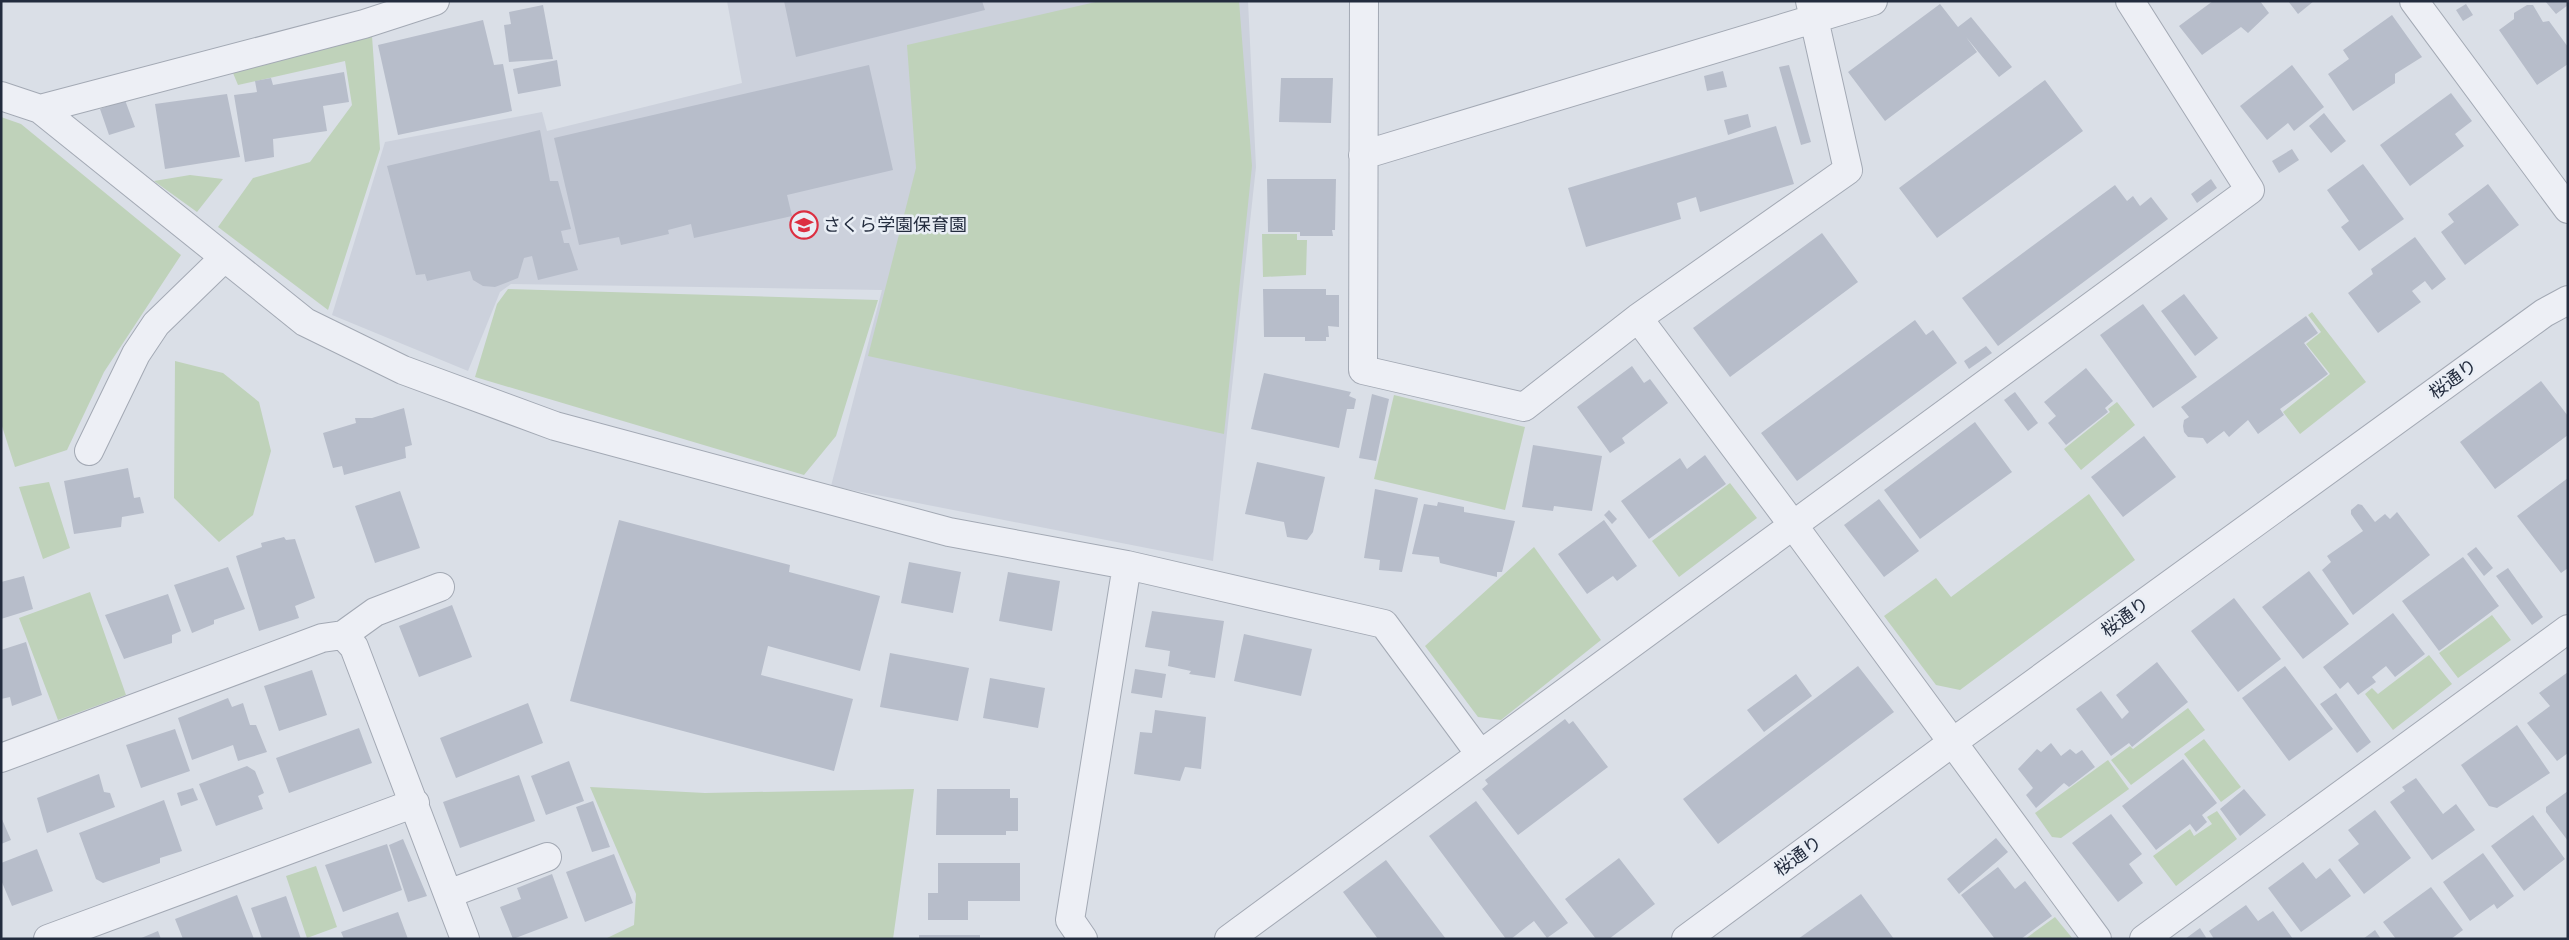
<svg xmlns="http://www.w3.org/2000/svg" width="2569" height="940" font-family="'Titillium Web','Noto Sans JP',sans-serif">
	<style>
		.built { fill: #ccd1dc }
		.green { fill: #bfd2ba }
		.building { fill: #b7bdca }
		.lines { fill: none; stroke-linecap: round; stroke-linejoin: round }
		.minor-casing { stroke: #a3a9b4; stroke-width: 30 }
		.tertiary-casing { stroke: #a3a9b4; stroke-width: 30 }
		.minor { stroke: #edeff5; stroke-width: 28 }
		.tertiary { stroke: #edeff5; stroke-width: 28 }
		.labels { text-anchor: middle; stroke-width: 5; stroke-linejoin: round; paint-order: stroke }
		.poi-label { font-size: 18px; fill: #232c3e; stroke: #e9eef5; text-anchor: start }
		.street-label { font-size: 18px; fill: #232c3e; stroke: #e9eef5 }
	</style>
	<rect width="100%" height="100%" fill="#dadfe7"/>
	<path class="built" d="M727 1H1248L1256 167 1213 561 831 486 882 290 511 284 500 292 468 371 332 315 385 142 542 112 547 131 742 83Z"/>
	<path class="green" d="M1100 1H1239L1252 166 1224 434 868 356 916 168 907 45Z
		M372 36 380 149 328 310 218 227 253 178 310 162 352 105 345 61 238 85 233 73Z
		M1 117 21 124 181 255 104 372 67 450 15 467 1 423Z
		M190 175 223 179 197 212 154 181Z
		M1262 234H1297V240H1307L1306 275 1263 277Z
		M508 289 878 300 836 436 804 475 475 377 497 304Z
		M2312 312 2366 382 2300 434 2283 412 2330 374 2306 344 2321 332 2308 315Z
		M175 361 223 373 259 402 271 451 253 515 219 542 174 498Z
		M1394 395 1525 427 1505 510 1374 479Z
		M2117 402 2135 425 2081 470 2064 449 2110 412 2108 409Z
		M49 482 70 548 43 559 19 487Z
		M1730 483 1757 518 1679 577 1652 541Z
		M2089 494 2135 560 1960 690 1936 685 1884 616 1936 578 1951 597Z
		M1534 547 1601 640 1501 720 1478 717 1425 646Z
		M90 592 126 695 58 720 19 618Z
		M2492 615 2511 640 2458 678 2439 653Z
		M2429 655 2452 684 2393 730 2365 694 2372 688 2378 694Z
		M2188 708 2205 730 2131 785 2111 760 2130 746 2133 749Z
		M2204 739 2241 787 2221 802 2184 754Z
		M2108 760 2129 789 2061 838 2052 837 2035 813Z
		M590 787 705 793 914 789 893 939H605L634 925 636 894Z
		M2217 811 2237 839 2176 886 2153 856 2190 829 2194 836 2212 824 2207 817Z
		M316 866 337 927 307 938 286 876Z
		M2055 917 2073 939H2025Z"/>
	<path class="building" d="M784 1H982L985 10 796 57Z
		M2213 1H2260L2269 13 2248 33 2241 27 2202 55 2179 26Z
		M2288 1H2314L2298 14Z
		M2545 1H2568V5L2556 14Z
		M1940 4 1958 27 1971 17 2012 67 1999 77 1966 37 1977 52 1885 121 1848 72Z
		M2466 4 2473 15 2463 21 2456 10Z
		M543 5 553 59 509 62 504 25 511 24 509 12Z
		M2527 5H2533L2543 22 2549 21 2568 47V64L2537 85 2499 30 2514 19V13Z
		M2392 15 2422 57 2395 74V83L2353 111 2328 74 2349 59 2343 50Z
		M483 20 494 65 503 64 512 111 398 135 378 45Z
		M557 60 561 86 518 94 513 69Z
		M869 65 893 170 787 195 792 216 694 238 691 224 668 230 669 234 621 245 619 237 579 245 554 138Z
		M1789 65 1811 142 1801 145 1779 67Z
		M2292 65 2324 107 2294 131 2288 123 2267 140 2240 106Z
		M1723 71 1727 87 1707 91 1704 76Z
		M344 72 349 102 323 106 327 131 273 139 274 157 245 162 234 95 257 92 255 81 271 78 273 85Z
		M1281 78H1333L1331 123 1279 122Z
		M2045 80 2083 131 1937 238 1899 188Z
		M2451 93 2472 121 2455 134 2464 146 2410 186 2380 145Z
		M227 94 240 157 165 169 155 104Z
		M125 100 135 127 109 135 100 109Z
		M2324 113 2346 141 2331 153 2309 126Z
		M1748 114 1751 127 1728 135 1724 120Z
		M1776 126 1794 184 1700 212 1696 197 1677 203 1681 219 1586 247 1568 188Z
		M540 130 550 181H558L571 229 561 231 564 243H569L578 270 538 280 532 256 524 258 518 278 495 287 483 286 473 280 470 271 427 281 425 274 416 275 387 166Z
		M2292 149 2299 160 2279 173 2272 161Z
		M2363 164 2404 219 2359 251 2341 227 2349 221 2327 190Z
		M1267 179H1336L1335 230H1332L1333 236H1300V232H1268Z
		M2211 179 2217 188 2197 203 2191 194Z
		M2488 184 2519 225 2465 265 2441 232 2454 222 2448 214Z
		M2115 185 2127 201 2133 196 2140 206 2151 197 2168 219 1998 346 1962 298Z
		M1822 233 1858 282 1730 377 1693 328Z
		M2415 237 2446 279 2432 290 2425 281 2412 291 2421 302 2378 333 2348 293 2373 274 2371 269Z
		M1263 289H1326V295H1339V327L1328 326 1329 337H1326V341H1305V337H1264Z
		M2184 294 2218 338 2195 356 2161 311Z
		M2143 304 2197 377 2153 408 2100 335Z
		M2306 316 2318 333 2304 343 2328 374 2280 409 2284 415 2258 434 2248 420 2229 437 2224 431 2207 444 2203 438 2188 437 2184 432 2183 426 2184 420 2189 417 2181 407Z
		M1915 320 1926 335 1933 330 1957 363 1797 481 1761 433Z
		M1986 346 1992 353 1969 369 1964 361Z
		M1632 366 1644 383 1650 379 1668 403 1622 438 1625 443 1610 453 1577 407Z
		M2086 368 2113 401 2105 408 2108 412 2066 445 2048 423 2056 416 2044 402Z
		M1264 373 1351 392 1349 396 1356 399 1354 409H1347L1339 448 1251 429Z
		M2541 381 2568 416V435L2495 489 2460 442Z
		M2015 392 2038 423 2028 431 2004 400Z
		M1372 394 1389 399 1376 461 1359 458Z
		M404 408 412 445 405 447 406 458 344 475 342 466 333 468 323 433 356 423 355 418H372Z
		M1975 422 2012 472 1920 539 1884 490Z
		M2144 436 2176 477 2123 517 2091 477Z
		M1533 445 1602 456 1592 511 1554 506 1553 511 1522 507Z
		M1705 455 1726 484 1649 539 1621 501 1680 458 1687 469Z
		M1257 462 1325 477 1313 532 1307 540 1287 537 1284 522 1245 514Z
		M128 468 134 498 140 497 144 513 122 517 121 527 74 534 64 481Z
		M2568 478V568L2561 573 2517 516Z
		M1375 489 1418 498 1402 572 1379 570 1380 560 1364 558Z
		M400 491 420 548 375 563 355 506Z
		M1879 499 1919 551 1884 577 1844 525Z
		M1438 502 1464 507V512L1515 521 1502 572H1497V577L1440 563 1439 557 1412 554 1424 504 1437 506Z
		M2358 504 2362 505 2375 522 2385 514 2390 519 2397 512 2430 555 2353 615 2322 570 2331 562 2327 556 2363 531 2351 514V510Z
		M1609 510 1617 519 1612 524 1604 515Z
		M619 520 790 565 789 572 880 596 860 671 768 646 761 675 853 699 834 771 570 701Z
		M1604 520 1637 566 1617 581 1613 576 1587 594 1558 554Z
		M284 537 286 540 295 539 315 598 295 606 299 618 259 631 236 556 262 547 261 543Z
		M2476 547 2493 568 2484 576 2467 554Z
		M2463 557 2499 606 2439 651 2402 601Z
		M909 562 961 572 953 613 901 603Z
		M228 567 245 609 214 620V624L192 633 174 585Z
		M2508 568 2543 617 2532 625 2496 576Z
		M2309 571 2349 624 2303 659 2262 607Z
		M1008 572 1060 581 1052 631 999 621Z
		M24 576 33 609 1 619V582Z
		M168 594 181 631 172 635V643L124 659 105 615Z
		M2234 598 2281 659 2238 692 2191 631Z
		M452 605 472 657 419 677 399 626Z
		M1152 611 1224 621 1215 678 1189 674 1191 671 1168 666 1170 651 1145 647Z
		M2393 613 2425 654 2395 677 2386 666 2372 677 2376 682 2358 695 2348 682 2340 689 2323 667Z
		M1244 634 1312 649 1301 696 1234 681Z
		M26 642 42 695 12 706 10 697 1 699V650Z
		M890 653 969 668 958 721 880 707Z
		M2157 662 2188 702 2132 747 2129 743 2111 756 2076 709 2101 691 2122 719 2129 712 2116 695Z
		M1858 666 1894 712 1718 844 1683 799Z
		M2285 666 2333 729 2289 761 2242 698Z
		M1135 669 1166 674 1162 698 1131 693Z
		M312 670 327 715 279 731 264 686Z
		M2568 672V753L2557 761 2527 723 2550 706 2539 693Z
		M1796 674 1812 696 1764 732 1747 710Z
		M990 678 1045 688 1038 728 983 718Z
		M2336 693 2371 742 2357 753 2320 704Z
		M228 698 232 707 243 703 250 725H256L267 752 238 761 233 745 192 760 178 718Z
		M528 703 543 743 456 778 440 738Z
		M1155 710 1206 717 1201 769 1185 767 1180 781 1134 774 1140 732 1152 733Z
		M1565 719 1569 724 1573 721 1608 767 1518 835 1482 789 1488 784 1485 780Z
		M2517 725 2550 773 2497 808 2489 806 2461 765Z
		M359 728 372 763 289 793 276 758Z
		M175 729 190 771 141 788 126 745Z
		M2051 743 2061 756 2070 749 2076 754 2082 750 2095 767 2069 787 2064 783 2036 808 2026 795 2033 788 2018 769 2037 749 2041 752Z
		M2183 759 2217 803 2202 815 2207 822 2196 832 2190 824 2156 850 2122 806Z
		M569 761 584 801 546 815 531 776Z
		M247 766 255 771 264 793 258 796 263 809 216 826 199 784Z
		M99 774 104 792 110 793 115 807 47 833 37 798Z
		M519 775 535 821 460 848 443 802Z
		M2416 778 2443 814 2456 804 2475 830 2432 860 2390 802 2405 791 2402 787Z
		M193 788 198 800 181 806 177 793Z
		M937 789H1010V798H1018V831H1006V835H936Z
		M2244 789 2266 815 2240 836 2220 809Z
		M2568 791V841L2546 812V807Z
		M164 800 182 851 160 858V863L103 883 96 879 79 833Z
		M593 801 610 847 592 852 576 807Z
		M1476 801 1568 923 1547 938 1534 921 1511 939H1506L1429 836Z
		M2375 810 2411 858 2364 894 2338 860 2359 844 2348 830Z
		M2111 814 2142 854 2129 864 2143 883 2118 902 2072 843Z
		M2533 815 2565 859 2524 891 2491 846Z
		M1 817 11 840 1 844Z
		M1996 838 2008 852 1959 894 1947 879Z
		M403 839 427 896 408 902 389 845Z
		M387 844 402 890 343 912 325 865Z
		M37 849 53 891 12 906 1 880V863Z
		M2483 853 2514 896 2497 909 2494 904 2470 921 2443 882Z
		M614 854 633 903 585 922 566 872Z
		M1619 858 1655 904 1609 939H1596L1565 899Z
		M1386 860 1446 939H1378L1343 892Z
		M2303 862 2316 879 2330 868 2351 896 2301 932 2268 888Z
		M938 863H1020V901H968V920H928V893H938Z
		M1998 867 2015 889 2025 881 2052 916 2021 939H1995L1961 895Z
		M552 874 568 918 513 939 500 907 521 899 517 888Z
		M2431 887 2463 930 2451 939H2396L2383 922Z
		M1861 894 1894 939H1798Z
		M237 895 254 939H183L175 919Z
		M286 896 301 939H262L251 908Z
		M2246 905 2258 921 2273 911 2293 939H2214L2209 931Z
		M398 912 408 939H344L341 932Z
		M2200 928 2207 939H2185Z
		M2375 930 2381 939H2363Z
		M158 931 161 939H139Z
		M919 935H980V939H919Z"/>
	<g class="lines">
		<g class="minor-casing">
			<path id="minor" d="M1364 1 1363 370 1524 407 1638 318 1848 170 1810 1
				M2414 1 2568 209
				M1 96 40 109 305 322 403 370 555 426 949 532 1127 565 1384 624 1480 754
				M40 109 364 24 435 1
				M1363 155 1873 1
				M1638 318 1793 525 2097 939
				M89 451 136 354 156 324 224 258
				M343 635 375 612 440 587
				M1 758 322 638 343 635 354 647 465 939
				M448 894 547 857
				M48 939 415 803
				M1083 939 1070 920 1127 565
				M1229 939 2250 190 2130 1
				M2144 939 2568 629"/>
		</g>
		<g class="tertiary-casing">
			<path id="tertiary" d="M1686 939 1953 742 2544 313 2568 300"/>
		</g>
		<use href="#minor" class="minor"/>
		<use href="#tertiary" class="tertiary"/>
	</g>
	<defs>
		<g id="school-ring" transform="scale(1.4375)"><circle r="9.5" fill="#e9eef5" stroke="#dc2f41" stroke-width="1.5"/><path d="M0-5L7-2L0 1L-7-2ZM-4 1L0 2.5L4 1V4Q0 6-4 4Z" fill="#dc2f41"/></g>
	</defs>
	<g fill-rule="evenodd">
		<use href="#school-ring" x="804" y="225"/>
	</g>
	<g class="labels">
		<g class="poi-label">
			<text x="823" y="231">さくら学園保育園</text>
		</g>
		<g class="street-label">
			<text transform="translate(2453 379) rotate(-36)" y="6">桜通り</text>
			<text transform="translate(2125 617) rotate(-36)" y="6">桜通り</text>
			<text transform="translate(1798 856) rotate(-36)" y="6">桜通り</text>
		</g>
	</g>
	<rect width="2569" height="940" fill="none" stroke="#232c3e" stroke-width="5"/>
</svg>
